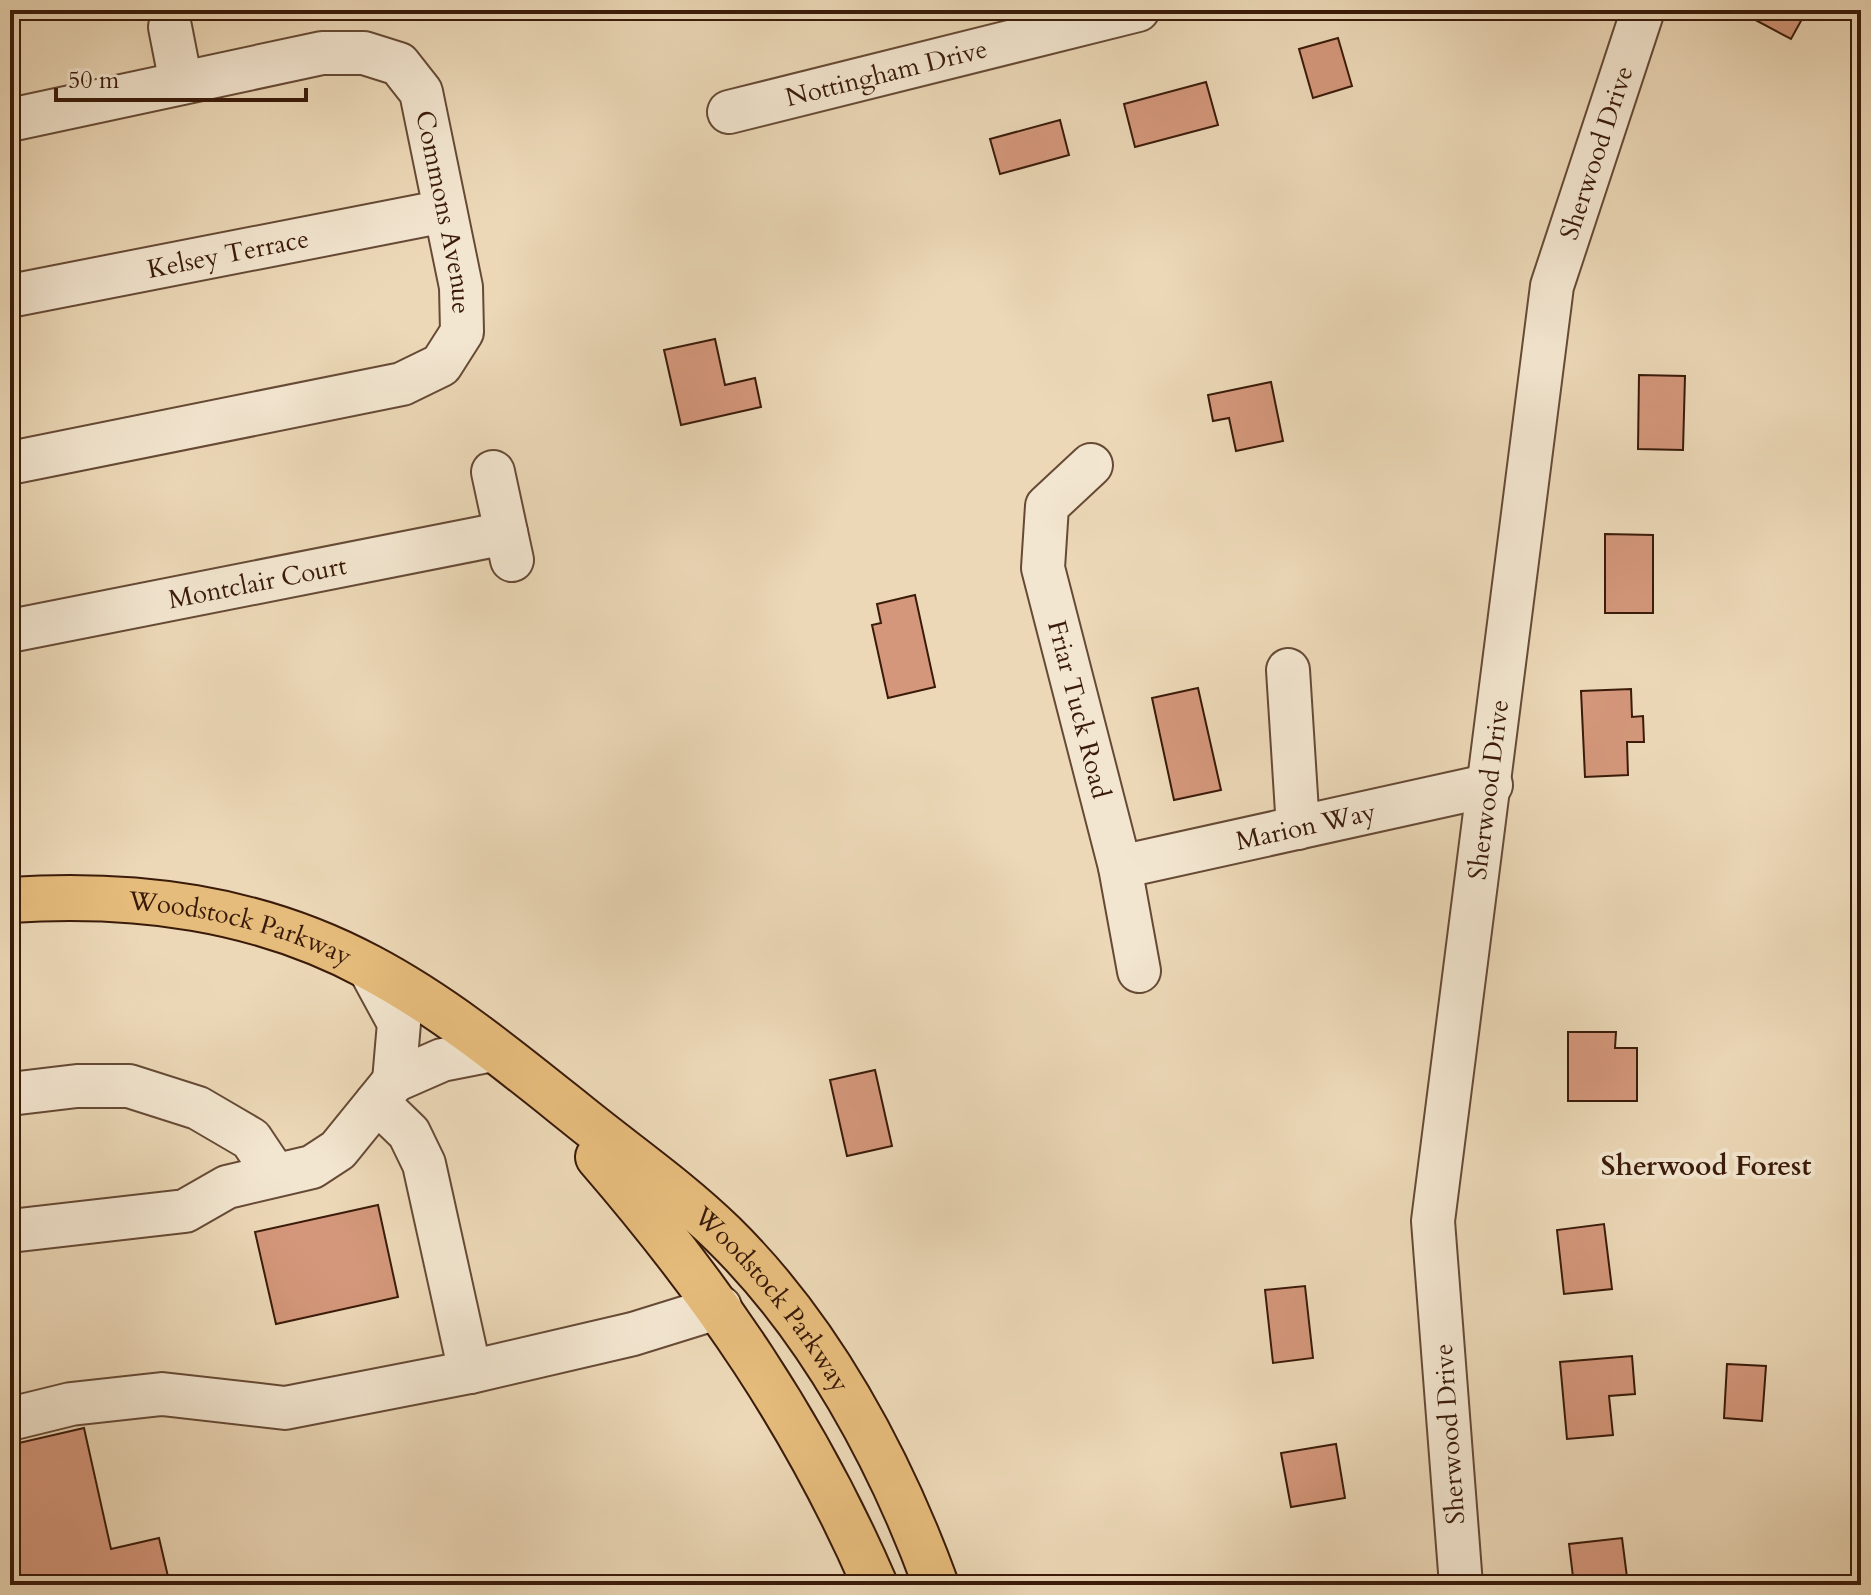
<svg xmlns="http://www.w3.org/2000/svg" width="1871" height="1595" font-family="Cardo,serif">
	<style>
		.building { fill: #d4977b; stroke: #3a1b0a; stroke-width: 2 }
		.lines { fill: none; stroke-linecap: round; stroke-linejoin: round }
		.minor-casing { stroke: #664a35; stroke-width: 46 }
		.major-casing { stroke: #3a1b0a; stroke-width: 48 }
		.minor { stroke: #f3e6d0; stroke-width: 42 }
		.major { stroke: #e6bc7c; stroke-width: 44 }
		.labels { text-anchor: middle; stroke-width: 8; stroke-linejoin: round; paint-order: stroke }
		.street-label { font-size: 26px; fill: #3a1b0a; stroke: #f3e6d0 }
		.neighbourhood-label { font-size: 28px; font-weight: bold; fill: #3a1b0a; stroke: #f3e6d0 }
	</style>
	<rect width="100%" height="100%" fill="#ecd8b7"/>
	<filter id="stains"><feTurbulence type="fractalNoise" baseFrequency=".0025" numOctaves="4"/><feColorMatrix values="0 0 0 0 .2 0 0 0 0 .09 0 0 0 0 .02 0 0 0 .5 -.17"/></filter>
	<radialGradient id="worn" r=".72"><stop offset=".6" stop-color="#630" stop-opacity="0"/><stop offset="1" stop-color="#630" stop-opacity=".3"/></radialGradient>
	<path class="building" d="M636 10H668V12L637 16Z
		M1751 10H1807L1791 39 1748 16Z
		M1338 38 1352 86 1313 98 1299 49Z
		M1206 82 1218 125 1135 147 1124 104Z
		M1060 120 1069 155 1000 174 990 139Z
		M715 339 725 385 755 378 761 407 681 425 664 350Z
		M1639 375 1685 376 1683 450 1638 449Z
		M1271 382 1283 441 1236 451 1229 418 1213 421 1208 395Z
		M1605 534 1653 535V613H1605Z
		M915 595 935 687 888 698 872 625 881 623 877 604Z
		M1198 688 1221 790 1174 800 1152 698Z
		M1631 689 1632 717 1643 716 1644 742H1627L1628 775 1585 777 1581 691Z
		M1568 1032H1616L1615 1048H1637V1101H1568Z
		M875 1070 892 1146 847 1156 830 1080Z
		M378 1205 398 1297 276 1324 255 1232Z
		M1604 1224 1612 1289 1564 1294 1557 1230Z
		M1305 1286 1313 1358 1273 1363 1265 1290Z
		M1632 1356 1635 1394 1609 1396 1613 1435 1567 1439 1560 1362Z
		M1727 1364 1766 1366 1762 1421 1724 1418Z
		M84 1428 111 1549 159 1538 170 1585H10V1445Z
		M1336 1444 1345 1498 1291 1507 1281 1453Z
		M1622 1538 1628 1585H1574L1569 1544Z"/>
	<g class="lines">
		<g class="minor-casing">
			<g id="minor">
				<path d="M170 27 181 83"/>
				<path id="s1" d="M729 112 1138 10"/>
				<path id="s2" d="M10 120 322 53H364L399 64 421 92 461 287 462 332 441 365 402 384 10 463"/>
				<path id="s3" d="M10 296 445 211"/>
				<path id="s4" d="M1091 465 1047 506 1043 568 1120 867 1139 971"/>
				<path d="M493 472 512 560"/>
				<path id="s5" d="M10 631 506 533"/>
				<path d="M1288 670 1298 828"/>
				<path id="s6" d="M1120 867 1491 785"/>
				<path d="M368 966 399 1023 394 1081 442 1060 493 1050"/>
				<path d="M10 1094 77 1086H129L198 1108 251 1139 275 1175"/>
				<path d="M377 1102 409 1133 424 1164 470 1372"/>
				<path d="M10 1231 185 1211 227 1187 312 1167 338 1150 394 1081"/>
				<path d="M10 1419 71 1404 162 1394 285 1408 470 1372 633 1334 720 1307"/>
				<path id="s7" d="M1461 1585 1433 1221 1552 286 1643 10"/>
			</g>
		</g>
		<g class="major-casing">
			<g id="major">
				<path id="s8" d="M10 900C135 892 257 907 369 967 443 1006 510 1061 575 1113 624 1153 678 1190 723 1234 820 1329 890 1459 936 1585"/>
				<path d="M598 1157C713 1290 805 1423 875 1585"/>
			</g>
		</g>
		<use href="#minor" class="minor"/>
		<use href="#major" class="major"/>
	</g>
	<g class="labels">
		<g class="street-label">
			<text dy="9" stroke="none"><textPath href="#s1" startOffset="162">Nottingham Drive</textPath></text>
			<text dy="9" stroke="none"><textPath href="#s7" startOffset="1448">Sherwood Drive</textPath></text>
			<text dy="9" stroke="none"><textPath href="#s2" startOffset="556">Commons Avenue</textPath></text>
			<text dy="9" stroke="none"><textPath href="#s3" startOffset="222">Kelsey Terrace</textPath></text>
			<text dy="9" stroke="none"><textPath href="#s5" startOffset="252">Montclair Court</textPath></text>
			<text dy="9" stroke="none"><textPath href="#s4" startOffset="268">Friar Tuck Road</textPath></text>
			<text dy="9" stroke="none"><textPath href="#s7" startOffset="800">Sherwood Drive</textPath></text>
			<text dy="9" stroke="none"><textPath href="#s6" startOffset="190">Marion Way</textPath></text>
			<text dy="9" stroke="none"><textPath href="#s8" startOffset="234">Woodstock Parkway</textPath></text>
			<text dy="9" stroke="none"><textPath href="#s8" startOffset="896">Woodstock Parkway</textPath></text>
			<text transform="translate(1449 1434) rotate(-94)" y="9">Sherwood Drive</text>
		</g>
		<g class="neighbourhood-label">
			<text x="1706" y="1175">Sherwood Forest</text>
		</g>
	</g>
	<rect width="1871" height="1595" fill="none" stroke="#ecd8b7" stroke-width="40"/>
	<rect x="12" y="12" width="1847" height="1571" fill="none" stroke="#3a1b0a" stroke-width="4"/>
	<rect x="20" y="20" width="1831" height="1555" fill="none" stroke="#3a1b0a" stroke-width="2"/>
	<path d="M56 88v12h250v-12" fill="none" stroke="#3a1b0a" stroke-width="4"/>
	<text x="68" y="88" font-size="24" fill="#3a1b0a" stroke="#f3e6d0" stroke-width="6" paint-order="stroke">50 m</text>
	<rect width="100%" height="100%" filter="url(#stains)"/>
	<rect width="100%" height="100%" fill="url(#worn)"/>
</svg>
